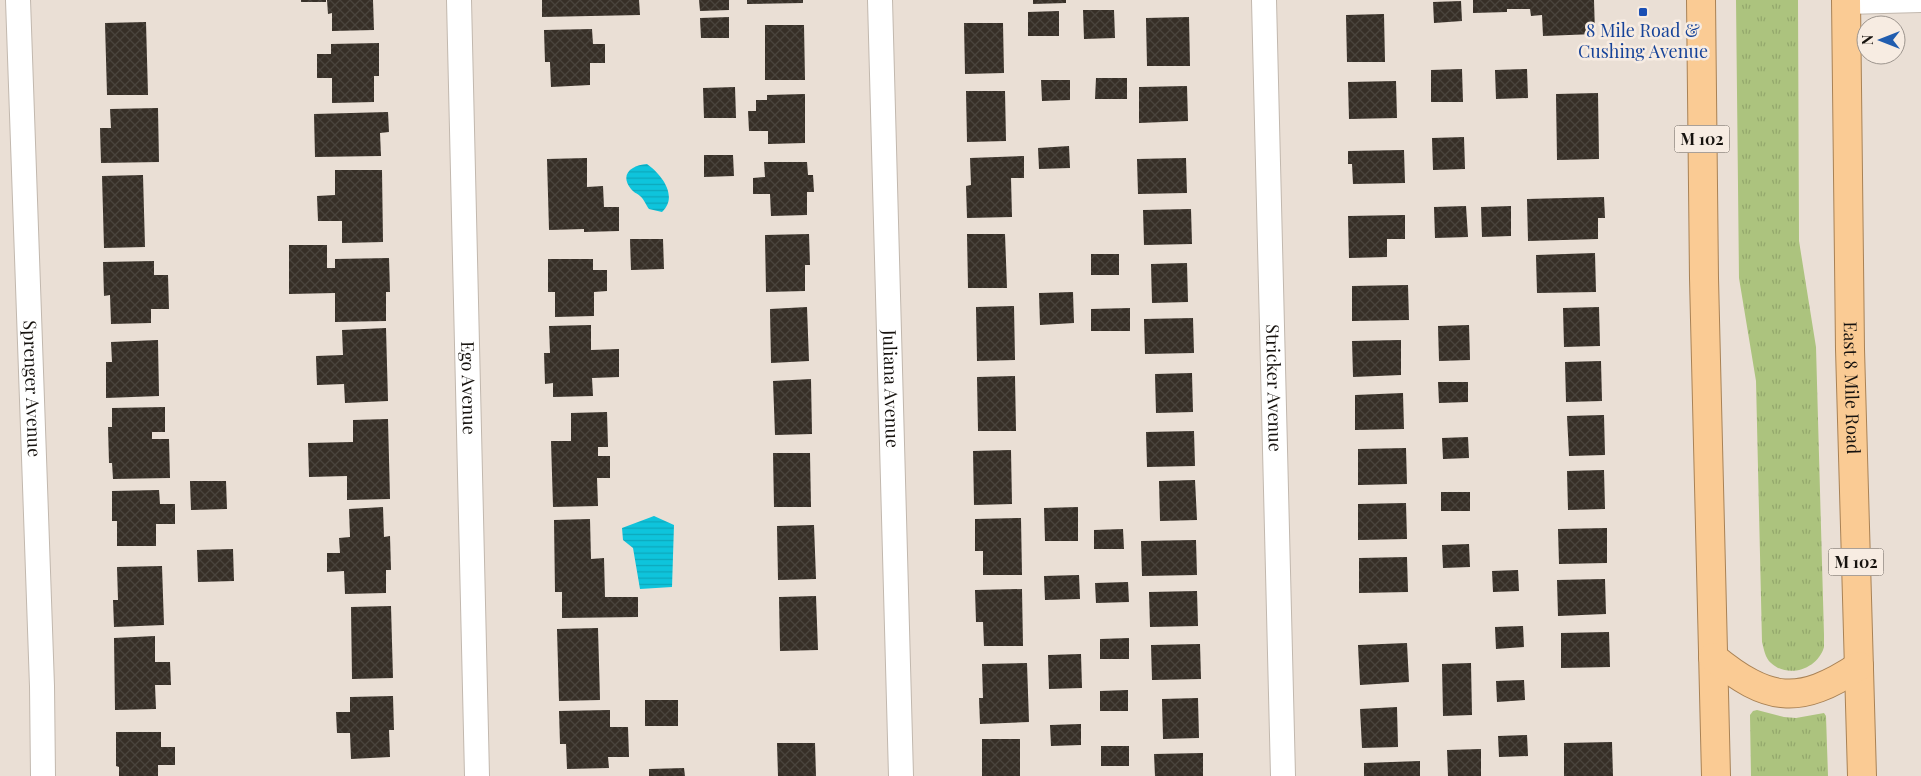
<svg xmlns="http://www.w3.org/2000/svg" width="1921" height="776" font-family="'Playfair Display',serif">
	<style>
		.grass { fill: url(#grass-tufts) }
		.water { fill: url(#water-rules) }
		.building { fill: url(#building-cross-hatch) }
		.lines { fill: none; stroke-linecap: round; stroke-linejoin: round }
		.minor-casing { stroke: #c2b8ae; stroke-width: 26 }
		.trunk-casing { stroke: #a98255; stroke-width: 30 }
		.minor { stroke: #fff; stroke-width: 24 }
		.trunk { stroke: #facb94; stroke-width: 28 }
		.transit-dot { fill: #1a4fb4; stroke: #f7ece2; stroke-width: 2 }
		.labels { text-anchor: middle; stroke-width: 5; stroke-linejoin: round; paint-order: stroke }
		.shield { fill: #f7ece2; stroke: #5a544e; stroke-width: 1 }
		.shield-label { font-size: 16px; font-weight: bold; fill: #17130f }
		.transit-label { font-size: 18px; fill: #164399; stroke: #f7ece2 }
		.street-label { font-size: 18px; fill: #17130f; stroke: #f7ece2 }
	</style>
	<defs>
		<pattern id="grass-tufts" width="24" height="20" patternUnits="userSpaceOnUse" patternTransform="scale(1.25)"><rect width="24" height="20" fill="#acc37e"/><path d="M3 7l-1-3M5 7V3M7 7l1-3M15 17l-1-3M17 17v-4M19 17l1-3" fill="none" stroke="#93a76c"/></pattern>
		<pattern id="water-rules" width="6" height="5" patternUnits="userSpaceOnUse" patternTransform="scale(1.25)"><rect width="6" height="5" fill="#0ec4dc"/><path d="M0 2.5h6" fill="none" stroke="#0da8bc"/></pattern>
		<pattern id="building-cross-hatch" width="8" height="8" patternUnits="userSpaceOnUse" patternTransform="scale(1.25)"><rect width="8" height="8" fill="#372f27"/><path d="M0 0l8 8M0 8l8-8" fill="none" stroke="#4a443d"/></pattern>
	</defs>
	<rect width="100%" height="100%" fill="#eadfd5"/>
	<path class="grass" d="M1736 0H1798L1799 241 1816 347 1824 635C1824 639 1824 643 1824 647 1818 669 1788 679 1771 663 1765 658 1764 649 1762 642L1756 381 1739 278Z
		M1757 710 1784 717 1796 718 1824 713 1826 716 1828 776H1751L1750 715 1753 711Z"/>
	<path class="water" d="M647 164C661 174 679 196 662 212L649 209C646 205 644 199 640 196 637 193 634 193 631 189 619 174 632 165 647 164Z
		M654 516 674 525 672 587 640 589 633 548 623 540 622 528Z"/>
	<path class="building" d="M301 0H326V2H301Z
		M327 0H373L374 30 332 31V13L328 14Z
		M542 0H639L640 15 542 17Z
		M699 0H729V10L700 11Z
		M747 0H803V3L747 4Z
		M1033 0H1066V3L1033 4Z
		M1473 0H1594L1595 34 1543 36 1542 15 1531 16 1530 9H1507V12L1473 13Z
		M1461 1 1462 21 1434 23 1433 2Z
		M1083 10H1114L1115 38 1084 39Z
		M1059 11V36H1028V12Z
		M1384 14 1385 62H1347L1346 15Z
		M729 17V38H701L700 18Z
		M1189 17 1190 66H1147L1146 18Z
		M146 22 148 95H107L105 23Z
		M964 23H1003L1004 73 965 74Z
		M765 25H804L805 80H765Z
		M592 29 593 44H605V63H590V85L551 87 550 62H545L544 30Z
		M379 43V76H374V102L332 103V78H317V54H331V44Z
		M1462 69 1463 102H1431V70Z
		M1527 69 1528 98 1496 99 1495 70Z
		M1096 78H1127V99H1095Z
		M1041 80H1070V100L1042 101Z
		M1396 81 1397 118 1349 119 1348 82Z
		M1187 86 1188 121 1139 123V87Z
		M735 87 736 118H704L703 88Z
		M966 91H1005L1006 141 967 142Z
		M1598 93 1599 159 1557 160 1556 94Z
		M805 94V143L768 144V131H749L748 111H756V100H767V95Z
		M158 108 159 162 101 163 100 128H111L110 109Z
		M388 112 389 132 380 133 381 156 315 157 314 114Z
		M1464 137 1465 169 1433 170 1432 138Z
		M1069 146 1070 168 1039 169 1038 148Z
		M1404 150 1405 183 1353 184 1352 164H1348V151Z
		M704 155H733L734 176 704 177Z
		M1024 156V178H1011L1012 217 967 218 966 186 971 185 970 158Z
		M587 158V187L603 186 604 207H619V231L584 232V229L549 230 547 159Z
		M1186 158 1187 193 1138 194 1137 159Z
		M764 162H807L808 175H813L814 192H807V215L771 216 770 194H753V178L765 177Z
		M335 170H382L383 242 342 243V221H318L317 196 335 195Z
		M143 175 145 247 104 248 102 176Z
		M1604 197 1605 218H1598V239L1528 241 1527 199Z
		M1466 206 1468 237 1435 238 1434 207Z
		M1511 206V236L1482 237 1481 207Z
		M1191 209 1192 244 1144 245 1143 210Z
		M1405 215V239H1387V257L1349 258 1348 216Z
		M809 234 810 265H805V291L766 292 765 235Z
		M967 234H1005L1007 288H968Z
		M630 239H663L664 269 631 270Z
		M289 245H327V268H335V259L389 258 390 292H386V321L335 322V293L289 294Z
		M1595 253 1596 292 1537 293 1536 255Z
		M1091 254H1119V275H1091Z
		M548 259H593V270H607V291L594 292V316L555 317V292H548Z
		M154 261V275H168L169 309H151V323L111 324 110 295 104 296 103 262Z
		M1187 263 1188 302 1152 303 1151 264Z
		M1408 285 1409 320 1352 321V286Z
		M1073 292 1074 323 1040 325 1039 293Z
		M1014 306 1015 360 977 361 976 307Z
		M807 307 809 361 771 363 770 309Z
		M1599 307 1600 346 1564 347 1563 308Z
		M1130 308V331H1091V309Z
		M1193 318 1194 353 1145 354 1144 319Z
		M591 325V350L619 349V377L592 378 593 396 553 397V383L545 384 544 353H550L549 326Z
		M1469 325 1470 360 1439 361 1438 326Z
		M386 328 388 401 345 403 344 384 317 385 316 356 343 355 342 330Z
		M158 340 159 396 106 398V362H112L111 342Z
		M1401 340V375L1353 377 1352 341Z
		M1601 361 1602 401 1566 402 1565 362Z
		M1192 373 1193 412 1156 413 1155 374Z
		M1015 376 1016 431H978L977 377Z
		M811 379 812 434 775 435 773 381Z
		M1438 382H1468V402L1439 403Z
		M1403 393 1404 429 1355 430V395Z
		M165 407V432H152V439H169L170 478 113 479 112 463H109L108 427H112V408Z
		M607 412 608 447H598V456H610V478H597L598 506 553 507 551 441H571V413Z
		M1604 415 1605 455 1569 456 1567 416Z
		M388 419 390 499 347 500V476L309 477 308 443 353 442V420Z
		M1194 431 1195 466 1147 467 1146 432Z
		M1468 437 1469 458 1443 459 1442 438Z
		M1406 448 1407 484 1358 485V449Z
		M1011 450 1012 504 974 505 973 451Z
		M773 453H810L811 507H774Z
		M1604 470 1605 509 1568 510 1567 471Z
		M1195 480 1197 520 1160 521 1159 481Z
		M190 481H226L227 509 191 510Z
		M159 490 160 504H175V524H156V546H117V521H112V491Z
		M1441 492H1470V511H1441Z
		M1406 503 1407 539 1358 540V504Z
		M383 507 384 537 390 536 391 570H386V593L345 594 344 571 327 572V553H340L339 538 350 537 349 509Z
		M1078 507V541H1045L1044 508Z
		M1021 518 1022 575H983V551H975V519Z
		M590 519 591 559 604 558 605 597H638V617L562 618V592H555L554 520Z
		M814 525 816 579 778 580 777 526Z
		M1607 528V563L1559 564 1558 529Z
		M1123 529 1124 549H1094V530Z
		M1196 540 1197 575 1142 576 1141 541Z
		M1469 544 1470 567 1443 568 1442 545Z
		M233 549 234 581 198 582 197 550Z
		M1407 557 1408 592 1359 593V558Z
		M162 566 164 625 114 627 113 600H118L117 567Z
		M1518 570 1519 591 1493 592 1492 571Z
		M1079 575 1080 599 1045 600 1044 576Z
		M1605 579 1606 614 1558 616 1557 580Z
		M1128 582 1129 602 1096 603 1095 583Z
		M1022 589 1023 646H984L983 622H976L975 590Z
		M1197 591 1198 626 1150 627 1149 592Z
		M816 596 818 650 780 651 779 597Z
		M391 606 393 678 352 679 351 607Z
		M1523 626 1524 647 1496 649 1495 627Z
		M598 628 600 700 559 701 557 629Z
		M1609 632 1610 667 1561 668V633Z
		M155 636V662H170L171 685H155L156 709 115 710 114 638Z
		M1129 638V659H1100V639Z
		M1407 643 1409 682 1360 685 1358 645Z
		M1200 644 1201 679 1152 680 1151 645Z
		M1081 654 1082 688 1049 689 1048 655Z
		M1027 663 1029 722 980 724 979 698H983L982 664Z
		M1471 663 1472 715 1443 716 1442 664Z
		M1524 680 1525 700 1497 702 1496 681Z
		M1128 690V711H1100V691Z
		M393 696 394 730H389L390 757 351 759 350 733H337L336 712H350V697Z
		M1198 698 1199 738 1163 739 1162 699Z
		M645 700H678V726H645Z
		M1397 707 1398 747 1362 748 1360 709Z
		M610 710V727H628L629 757H608L609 768 567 769 566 744H560L559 711Z
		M1081 724V745L1051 746 1050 725Z
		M116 732H161V747H175V765H158V776H119V767L116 766Z
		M1527 735 1528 756 1499 757 1498 736Z
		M982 739H1020V776H982Z
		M1612 742 1613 776H1564V743Z
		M777 743H815L816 776H778Z
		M1101 746H1129V766H1101Z
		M1481 749V776H1448L1447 750Z
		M1203 753V776H1155L1154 754Z
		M1420 761V776H1364V763Z
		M684 768 685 776H649V769Z"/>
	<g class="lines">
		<g class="minor-casing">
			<g id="minor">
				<path id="s1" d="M18 0 42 686 43 776"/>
				<path id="s2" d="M459 0 477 776"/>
				<path id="s3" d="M880 0 901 776"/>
				<path id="s4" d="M1264 0 1283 776"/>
				<path d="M1846 2 1921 0"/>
			</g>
		</g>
		<g class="trunk-casing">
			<g id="trunk">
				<path d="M1701 0 1704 278 1716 776"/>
				<path id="s5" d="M1846 0 1850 349 1862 776"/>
				<path d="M1713 657C1768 702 1799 706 1859 666"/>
			</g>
		</g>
		<use href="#minor" class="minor"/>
		<use href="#trunk" class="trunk"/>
	</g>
	<rect class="transit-dot" x="1638" y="7" width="10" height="10" rx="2.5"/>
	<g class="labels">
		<g class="shield">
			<rect x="1674.5" y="125.5" width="55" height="27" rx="4"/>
			<rect x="1828.5" y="548.5" width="55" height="27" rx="4"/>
		</g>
		<g class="shield-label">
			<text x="1702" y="145">M 102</text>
			<text x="1856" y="568">M 102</text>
		</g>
		<g class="transit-label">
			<text x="1643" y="37">8 Mile Road &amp;<tspan x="1643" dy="21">Cushing Avenue</tspan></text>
		</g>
		<g class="street-label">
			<text dy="6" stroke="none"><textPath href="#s1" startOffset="389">Sprenger Avenue</textPath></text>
			<text dy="6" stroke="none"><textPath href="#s2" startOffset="388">Ego Avenue</textPath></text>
			<text dy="6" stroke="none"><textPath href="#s3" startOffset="389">Juliana Avenue</textPath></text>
			<text dy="6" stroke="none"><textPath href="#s4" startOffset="388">Stricker Avenue</textPath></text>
			<text dy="6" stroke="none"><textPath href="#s5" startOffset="388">East 8 Mile Road</textPath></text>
		</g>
	</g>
	<g transform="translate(1881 40) rotate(270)"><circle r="24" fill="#f7ece2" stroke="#9d958e"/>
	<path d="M0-4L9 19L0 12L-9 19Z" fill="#215daf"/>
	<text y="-8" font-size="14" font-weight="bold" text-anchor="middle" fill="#17130f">N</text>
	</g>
</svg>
